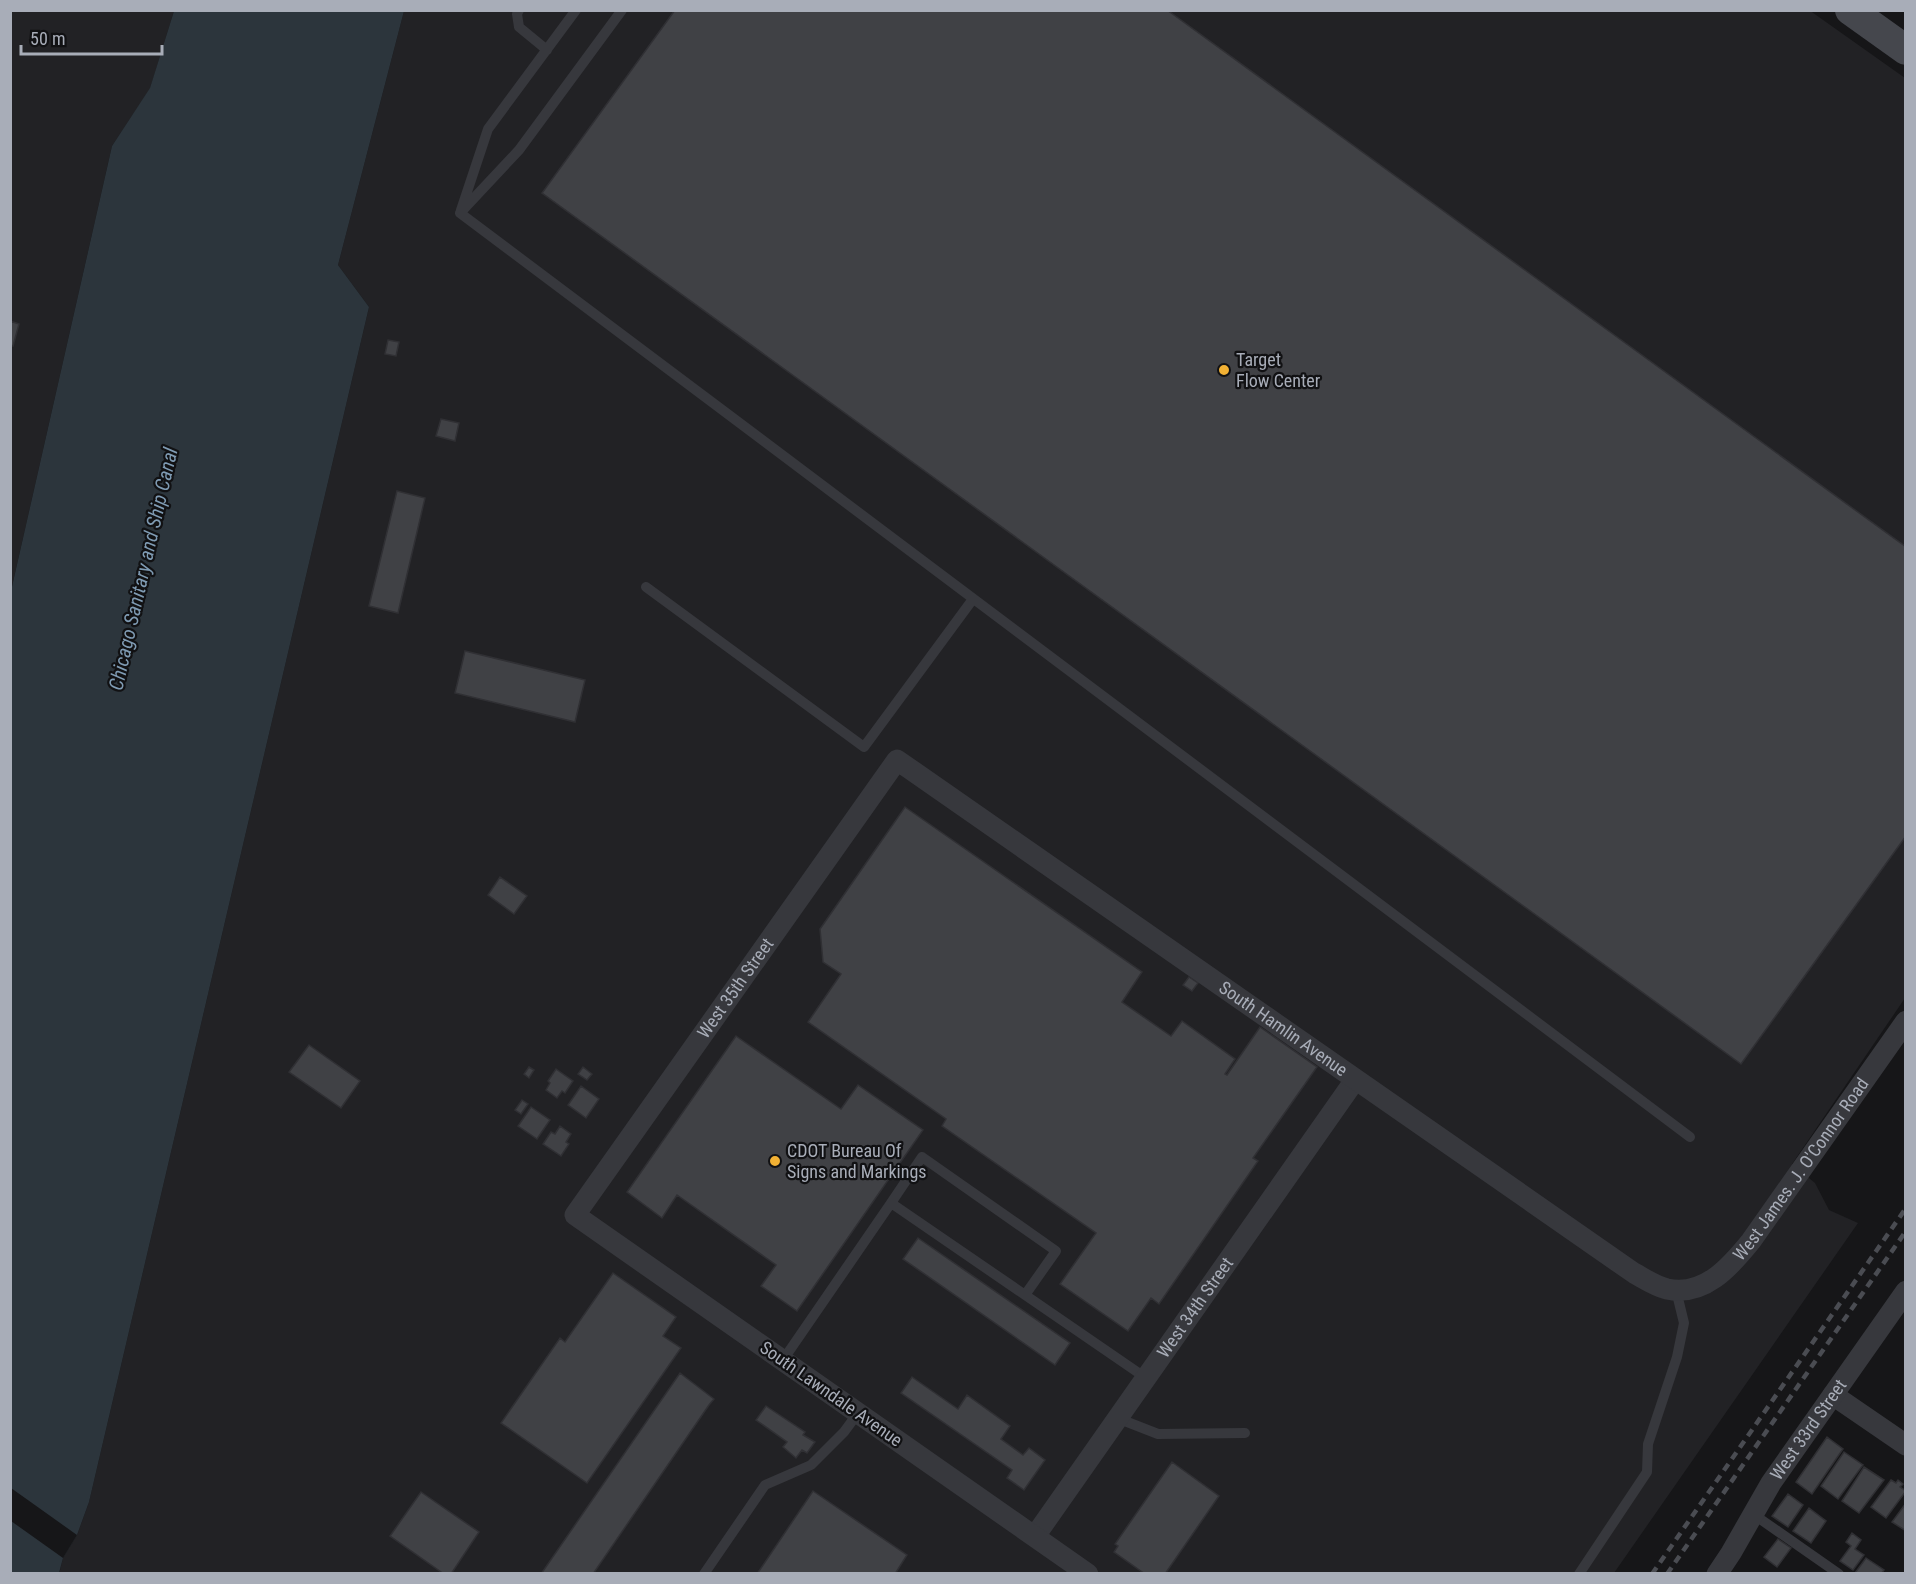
<svg xmlns="http://www.w3.org/2000/svg" width="1916" height="1584" font-family="'Roboto Condensed',sans-serif">
	<style>
		.built { fill: #222225 }
		.water { fill: #2c353c }
		.pier { fill: #161618 }
		.building { fill: #404145; stroke: #303034; stroke-width: 1.5 }
		.lines { fill: none; stroke-linecap: round; stroke-linejoin: round }
		.lane { stroke: #37383d; stroke-width: 10 }
		.street { stroke: #37383d; stroke-width: 21 }
		.secondary { stroke: #45474d; stroke-width: 30 }
		.rail { stroke: #4a4c52; stroke-width: 4.5; stroke-dasharray: 8 6; stroke-linecap: butt }
		.poi-dot { fill: #f2b134; stroke: #111113; stroke-width: 2 }
		.labels { text-anchor: middle; stroke-width: 4.5; stroke-linejoin: round; paint-order: stroke }
		.poi-label { font-size: 18px; fill: #a8adb8; stroke: #111113; text-anchor: start }
		.street-label { font-size: 18px; fill: #a8adb8; stroke: #111113 }
		.water-label { font-size: 20px; font-style: italic; fill: #7f9bb3; stroke: #111113 }
	</style>
	<rect width="100%" height="100%" fill="#161618"/>
	<path class="built" d="M1809 10 1905 78V998L1792 1164 1815 1183 1829 1210 1858 1223 1614 1573 59 1574 63 1558 77 1535 89 1502 369 307 338 265 404 11Z
		M11 11H174L150 89 112 146 11 591Z"/>
	<path class="water" d="M174 11H404L338 265 369 307 89 1502 77 1535 63 1558 59 1573 11 1574V591L112 146 150 88Z"/>
	<path class="pier" d="M11 1488 77 1535 63 1558 11 1521Z"/>
	<path class="building" d="M675 10H1167L1906 547V836L1741 1064 542 193Z
		M10 321 19 324 13 346 10 345Z
		M388 340 399 342 396 356 385 354Z
		M441 419 459 423 455 441 436 436Z
		M397 491 425 498 398 613 369 606Z
		M465 651 585 680 575 722 455 693Z
		M905 807 1142 972 1122 1002 1171 1036 1182 1021 1235 1059 1225 1074 1227 1075 1260 1027 1317 1067 1253 1158 1258 1161 1159 1304 1151 1298 1128 1331 1060 1284 1096 1233 942 1126 946 1119 808 1022 841 974 823 962 820 929Z
		M500 877 527 896 514 914 488 895Z
		M1189 977 1198 983 1192 991 1183 985Z
		M736 1036 841 1109 858 1085 923 1130 797 1311 761 1286 776 1265 677 1195 662 1218 627 1192Z
		M309 1045 360 1081 341 1108 289 1072Z
		M529 1067 534 1070 529 1078 524 1074Z
		M583 1067 592 1074 587 1080 578 1074Z
		M556 1069 573 1081 565 1093 562 1091 557 1098 546 1090 550 1083 548 1081Z
		M581 1086 599 1099 586 1118 568 1105Z
		M522 1100 528 1104 521 1114 515 1110Z
		M531 1107 550 1120 537 1139 518 1126Z
		M560 1126 571 1134 566 1142 569 1144 561 1156 543 1144 551 1132 555 1134Z
		M918 1238 1070 1343 1055 1365 903 1259Z
		M613 1273 676 1317 663 1336 681 1348 587 1483 501 1423 560 1338 565 1342Z
		M680 1373 714 1399 709 1405 593 1574H541Z
		M912 1377 958 1409 967 1395 1010 1426 1001 1439 1023 1455 1029 1448 1045 1460 1024 1490 1007 1478 1012 1470 901 1393Z
		M766 1406 805 1432 803 1435 815 1442 807 1453 802 1450 796 1458 783 1447 787 1442 756 1420Z
		M1827 1437 1843 1449 1812 1494 1796 1482Z
		M1844 1452 1863 1465 1838 1499 1821 1486Z
		M1172 1462 1219 1496 1165 1574H1145L1114 1552 1118 1546 1115 1544Z
		M1864 1467 1884 1480 1859 1513 1842 1501Z
		M1891 1480 1896 1483 1898 1480 1903 1484 1900 1487 1906 1491 1886 1518 1871 1507Z
		M813 1491 907 1555 895 1574H757Z
		M421 1492 479 1532 451 1574H444L390 1536Z
		M1788 1494 1803 1505 1788 1527 1772 1516Z
		M1906 1503V1531L1892 1522Z
		M1809 1508 1826 1521 1811 1543 1793 1531Z
		M1852 1533 1861 1540 1855 1549 1864 1555 1853 1570 1840 1561 1851 1546 1846 1542Z
		M1778 1539 1791 1548 1777 1567 1764 1557Z
		M1866 1558 1884 1570 1881 1574 1855 1573Z"/>
	<g class="lines">
		<path class="lane" d="M519 10 517 14 519 27 547 50
			M461 210 488 129 576 10
			M460 213 1690 1137
			M460 213 519 150 622 10
			M646 587 864 747 973 599
			M891 1203 922 1157 1056 1251 1025 1295
			M783 1360 891 1203 1146 1378
			M1117 1418 1158 1434 1245 1433
			M1753 1514 1839 1574
			M704 1574 765 1485 811 1465 844 1432 858 1413
			M1579 1574 1647 1472 1648 1444 1677 1357 1684 1323 1676 1290"/>
		<g class="street">
			<path d="M1833 1395 1906 1445"/>
			<path id="s1" d="M1035 1536 1355 1080"/>
			<path id="s2" d="M1088 1574 575 1215 897 760 1634 1273C1645 1279 1655 1286 1667 1289 1704 1297 1730 1267 1751 1241L1906 1021"/>
			<path id="s3" d="M1717 1574 1731 1553 1771 1483 1906 1291"/>
		</g>
		<path class="secondary" d="M1850 10 1906 50"/>
		<path class="rail" d="M1652 1574 1906 1208
			M1667 1574 1906 1231"/>
	</g>
	<g class="poi-dot">
		<circle cx="1224" cy="370" r="6"/>
		<circle cx="775" cy="1161" r="6"/>
	</g>
	<g class="labels">
		<g class="poi-label">
			<text x="1236" y="366">Target<tspan x="1236" dy="21">Flow Center</tspan></text>
			<text x="787" y="1157">CDOT Bureau Of<tspan x="787" dy="21">Signs and Markings</tspan></text>
		</g>
		<g class="street-label">
			<text dy="6" stroke="none"><textPath href="#s2" startOffset="904">West 35th Street</textPath></text>
			<text dy="6" stroke="none"><textPath href="#s2" startOffset="1654">South Hamlin Avenue</textPath></text>
			<text dy="6" stroke="none"><textPath href="#s2" startOffset="2308">West James. J. O'Connor Road</textPath></text>
			<text dy="6" stroke="none"><textPath href="#s1" startOffset="279">West 34th Street</textPath></text>
			<text transform="translate(831 1394) rotate(35)" y="6">South Lawndale Avenue</text>
			<text dy="6" stroke="none"><textPath href="#s3" startOffset="171">West 33rd Street</textPath></text>
		</g>
		<g class="water-label">
			<text transform="translate(143 569) rotate(-77)" y="7">Chicago Sanitary and Ship Canal</text>
		</g>
	</g>
	<rect width="1916" height="1584" fill="none" stroke="#a8adb8" stroke-width="24"/>
	<path d="M21 45v9h141v-9" fill="none" stroke="#a8adb8" stroke-width="3"/>
	<text x="30" y="45" font-size="18" fill="#a8adb8" stroke="#111113" stroke-width="4.5" paint-order="stroke">50 m</text>
</svg>
